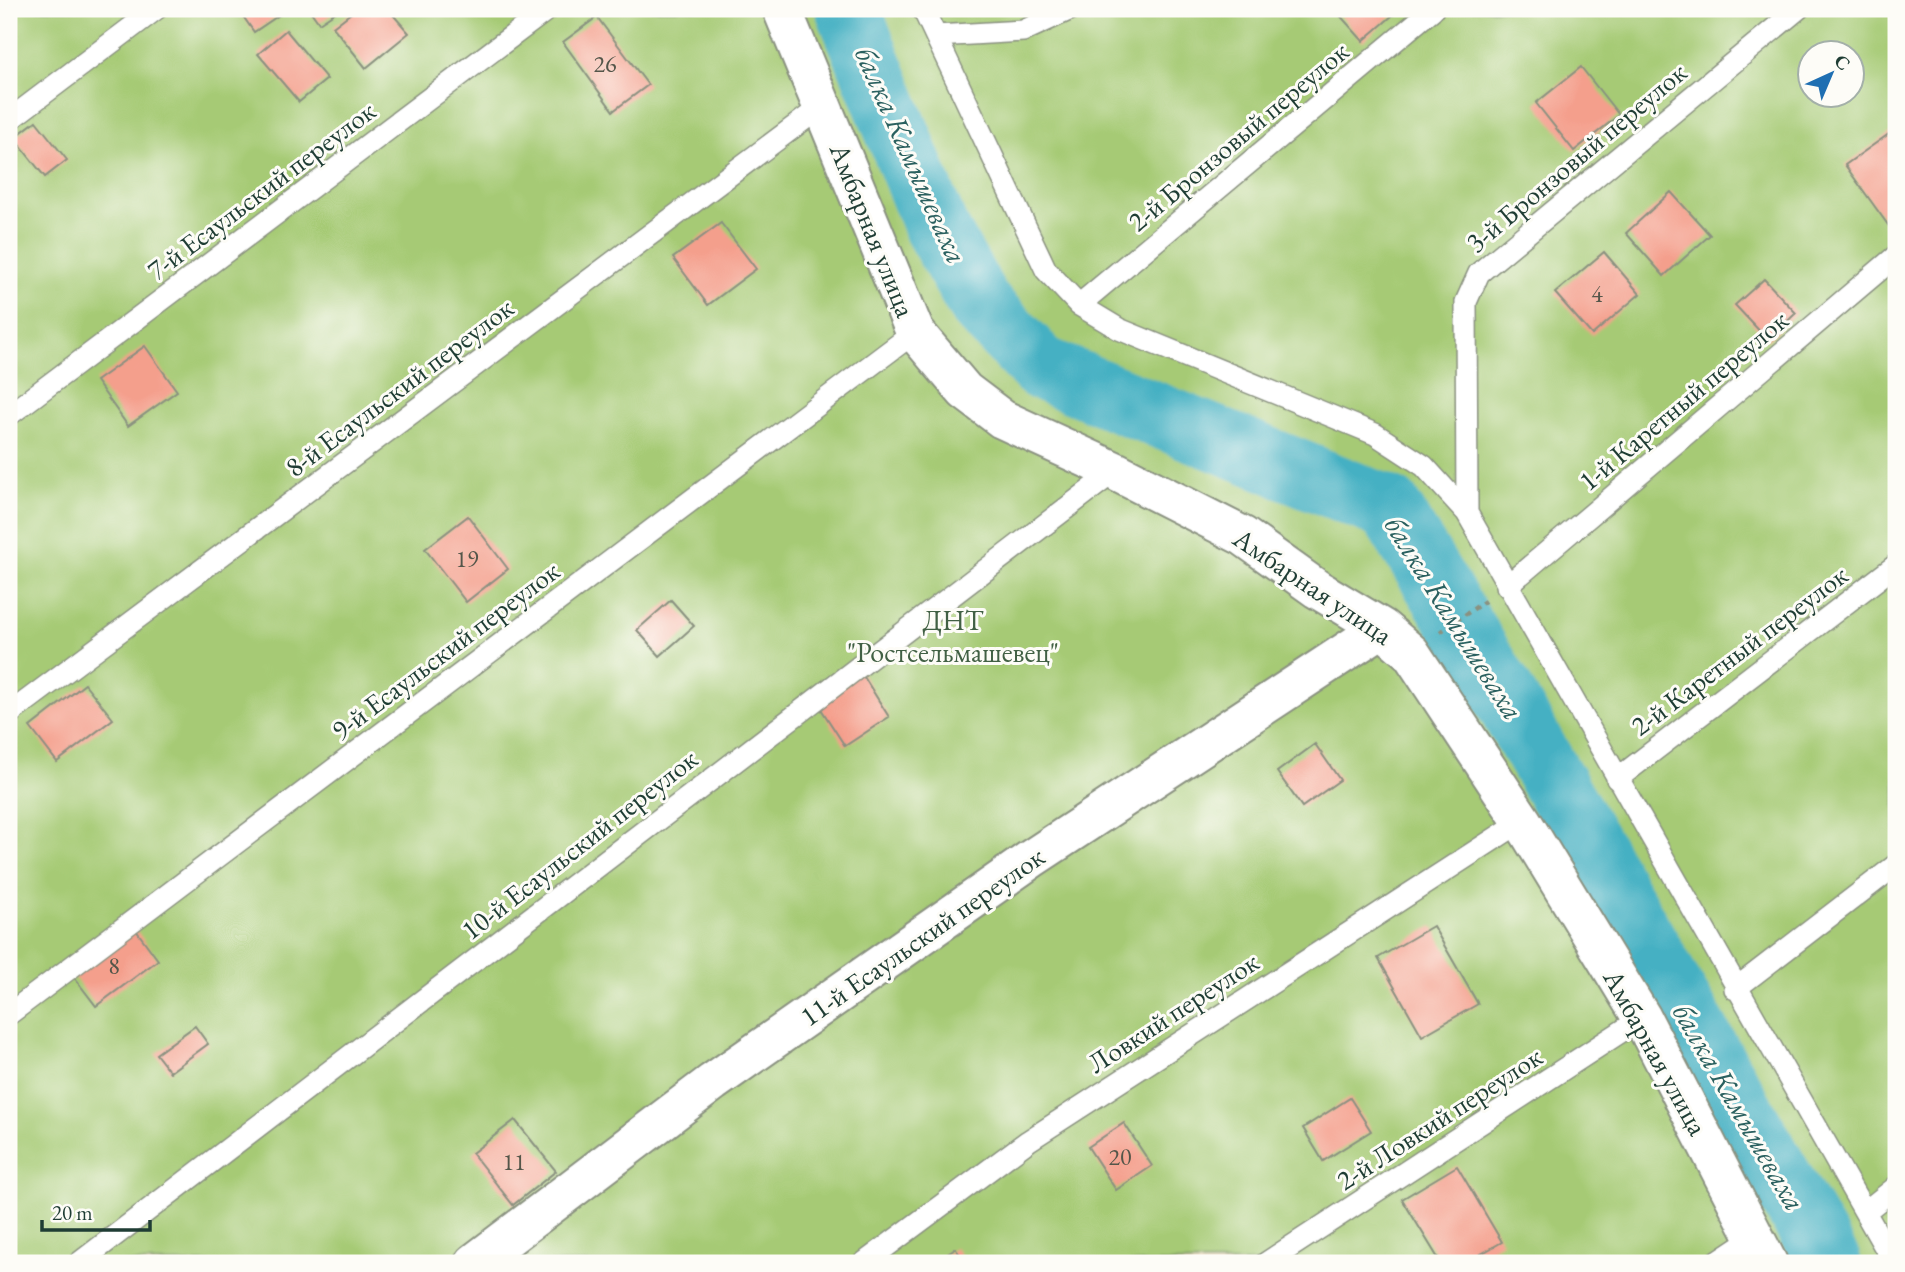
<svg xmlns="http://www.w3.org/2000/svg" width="1905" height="1272" font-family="'EB Garamond',serif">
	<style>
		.green { fill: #a6ca74; stroke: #628454; stroke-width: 2; fill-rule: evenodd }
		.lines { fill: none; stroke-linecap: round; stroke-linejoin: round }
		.river { stroke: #44b0c3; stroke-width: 65 }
		.building { fill: #f49f8c }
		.lane-casing { stroke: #8a9180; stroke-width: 24 }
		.street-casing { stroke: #8a9180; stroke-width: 42 }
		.path { stroke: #8a9180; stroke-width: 4.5; stroke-dasharray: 5 5; stroke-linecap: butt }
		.lane { stroke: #fff; stroke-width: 21 }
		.street { stroke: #fff; stroke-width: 38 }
		.labels { text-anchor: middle; stroke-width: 6; stroke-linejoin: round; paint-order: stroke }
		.number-label { font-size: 24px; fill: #54564a }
		.street-label { font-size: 28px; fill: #1f3d34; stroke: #fdfcf7 }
		.park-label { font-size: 28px; fill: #416044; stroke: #fdfcf7 }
		.water-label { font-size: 30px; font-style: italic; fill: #2a605f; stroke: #fdfcf7 }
	</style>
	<rect width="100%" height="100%" fill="#fdfcf7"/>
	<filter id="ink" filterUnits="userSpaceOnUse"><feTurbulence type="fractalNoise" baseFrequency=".0143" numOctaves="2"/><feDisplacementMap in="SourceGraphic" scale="14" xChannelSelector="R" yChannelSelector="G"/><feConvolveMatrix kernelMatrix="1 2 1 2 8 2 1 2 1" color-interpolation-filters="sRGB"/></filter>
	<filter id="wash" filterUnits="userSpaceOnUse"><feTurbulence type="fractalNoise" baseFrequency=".00686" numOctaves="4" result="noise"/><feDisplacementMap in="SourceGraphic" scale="28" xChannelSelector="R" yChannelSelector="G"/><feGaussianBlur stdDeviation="1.57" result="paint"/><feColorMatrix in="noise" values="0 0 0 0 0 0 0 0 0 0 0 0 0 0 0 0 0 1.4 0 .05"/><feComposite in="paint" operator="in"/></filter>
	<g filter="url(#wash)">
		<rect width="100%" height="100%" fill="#f5e5cd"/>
		<path class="green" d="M9 9H1896V1263H9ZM1811 52H1853V94H1811Z"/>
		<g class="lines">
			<path class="river" d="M848 9 936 228 980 305 1041 368 1390 509 1497 684 1829 1263"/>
		</g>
		<g id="blocks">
			<path class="building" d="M238 9H288L254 32Z
				M309 9H340L319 23Z
				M356 9H388L409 33 366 68 333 27Z
				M1339 9H1400L1363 41 1336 11Z
				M597 17 648 85 613 111 563 42Z
				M286 30 327 79 299 102 258 54Z
				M1581 67 1619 115 1574 151 1536 103Z
				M36 121 67 160 45 177 14 138Z
				M1896 129V230L1893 232 1845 165Z
				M1671 192 1710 235 1664 276 1626 233Z
				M721 223 756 269 708 305 673 258Z
				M1604 252 1640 294 1592 335 1555 293Z
				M1764 279 1796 313 1768 340 1735 305Z
				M145 346 177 391 128 426 96 381Z
				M468 516 508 569 466 602 425 549Z
				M671 600 694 626 660 656 637 630Z
				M859 669 889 717 845 746 814 698Z
				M85 684 113 719 57 762 30 727Z
				M1315 744 1340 780 1302 807 1277 772Z
				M133 926 158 960 96 1006 70 972Z
				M1433 926 1478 1004 1422 1036 1378 958Z
				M195 1026 208 1044 170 1072 156 1054Z
				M1350 1098 1371 1131 1323 1161 1303 1128Z
				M515 1120 556 1171 513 1205 472 1153Z
				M1124 1123 1152 1166 1116 1190 1088 1147Z
				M1457 1166 1502 1242 1465 1263H1441L1402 1199Z
				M955 1248 966 1263H933Z"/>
		</g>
	</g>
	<g filter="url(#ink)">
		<use href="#blocks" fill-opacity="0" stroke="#8a9180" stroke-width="2"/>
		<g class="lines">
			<g class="lane-casing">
				<path id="lane" d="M923 9 1046 270 1079 305 1119 329 1375 434 1424 466 1467 513 1894 1263
					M936 36 1023 31 1071 9
					M9 120 156 9
					M1079 305 1433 9
					M9 415 548 9
					M1467 513 1466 302 1479 273 1798 9
					M1507 586 1896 256
					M9 714 822 106
					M1617 779 1896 565
					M1735 989 1896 865
					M9 1014 915 332
					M1866 1211 1896 1187
					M79 1263 1115 471
					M864 1263 1028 1141 1522 821
					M1266 1263 1642 1018
					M1715 1263 1754 1237"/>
			</g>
			<g class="street-casing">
				<path id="street" d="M782 9 915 332 965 391 1002 419 1115 471 1243 536 1317 589 1382 628 1411 653 1522 821 1642 1018 1768 1263
					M474 1263 713 1082 1031 859 1382 628"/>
			</g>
			<path class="path" d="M1440 632 1485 601"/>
			<use href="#lane" class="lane"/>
			<use href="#street" class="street"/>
		</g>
	</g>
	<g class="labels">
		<g class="number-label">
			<text x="605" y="72">26</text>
			<text x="1597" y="302">4</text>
			<text x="467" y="567">19</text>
			<text x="114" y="974">8</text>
			<text x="1120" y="1165">20</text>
			<text x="514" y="1170">11</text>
		</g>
		<g class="street-label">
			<text transform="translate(1238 136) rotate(-40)" y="10">2-й Бронзовый переулок</text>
			<text transform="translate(1576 157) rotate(-40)" y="10">3-й Бронзовый переулок</text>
			<text transform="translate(261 190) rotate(-37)" y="10">7-й Есаульский переулок</text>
			<text transform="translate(873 230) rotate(68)" y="10">Амбарная улица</text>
			<text transform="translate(399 387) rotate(-37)" y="10">8-й Есаульский переулок</text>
			<text transform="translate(1683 400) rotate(-40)" y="10">1-й Каретный переулок</text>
			<text transform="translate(1313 586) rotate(34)" y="10">Амбарная улица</text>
			<text transform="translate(445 650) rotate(-37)" y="10">9-й Есаульский переулок</text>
			<text transform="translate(1739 650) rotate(-37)" y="10">2-й Каретный переулок</text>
			<text transform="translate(579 844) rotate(-38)" y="10">10-й Есаульский переулок</text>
			<text transform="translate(922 936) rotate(-35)" y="10">11-й Есаульский переулок</text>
			<text transform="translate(1173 1012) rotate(-33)" y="10">Ловкий переулок</text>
			<text transform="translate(1656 1052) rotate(61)" y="10">Амбарная улица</text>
			<text transform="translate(1439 1118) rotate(-33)" y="10">2-й Ловкий переулок</text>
		</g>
		<g class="park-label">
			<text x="953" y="630">ДНТ<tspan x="953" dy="32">"Ростсельмашевец"</tspan></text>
		</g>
		<g class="water-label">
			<text transform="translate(911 155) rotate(66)" y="10">балка Камышеваха</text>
			<text transform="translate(1454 618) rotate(58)" y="10">балка Камышеваха</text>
			<text transform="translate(1739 1107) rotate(60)" y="10">балка Камышеваха</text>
		</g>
	</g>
	<rect width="1905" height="1272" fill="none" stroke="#fdfcf7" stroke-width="35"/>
	<g transform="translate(1831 74) rotate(44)"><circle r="33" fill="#fdfcf7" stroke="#a4b0a9" stroke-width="2"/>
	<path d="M0-5L12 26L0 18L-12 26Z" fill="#1f6fb2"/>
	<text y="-10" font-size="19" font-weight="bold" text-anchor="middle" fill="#1f3d34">С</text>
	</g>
	<path d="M42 1220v10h108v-10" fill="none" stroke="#1f3d34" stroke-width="3.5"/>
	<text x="52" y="1220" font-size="21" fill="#1f3d34" stroke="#fdfcf7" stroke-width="5" paint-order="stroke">20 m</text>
</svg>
